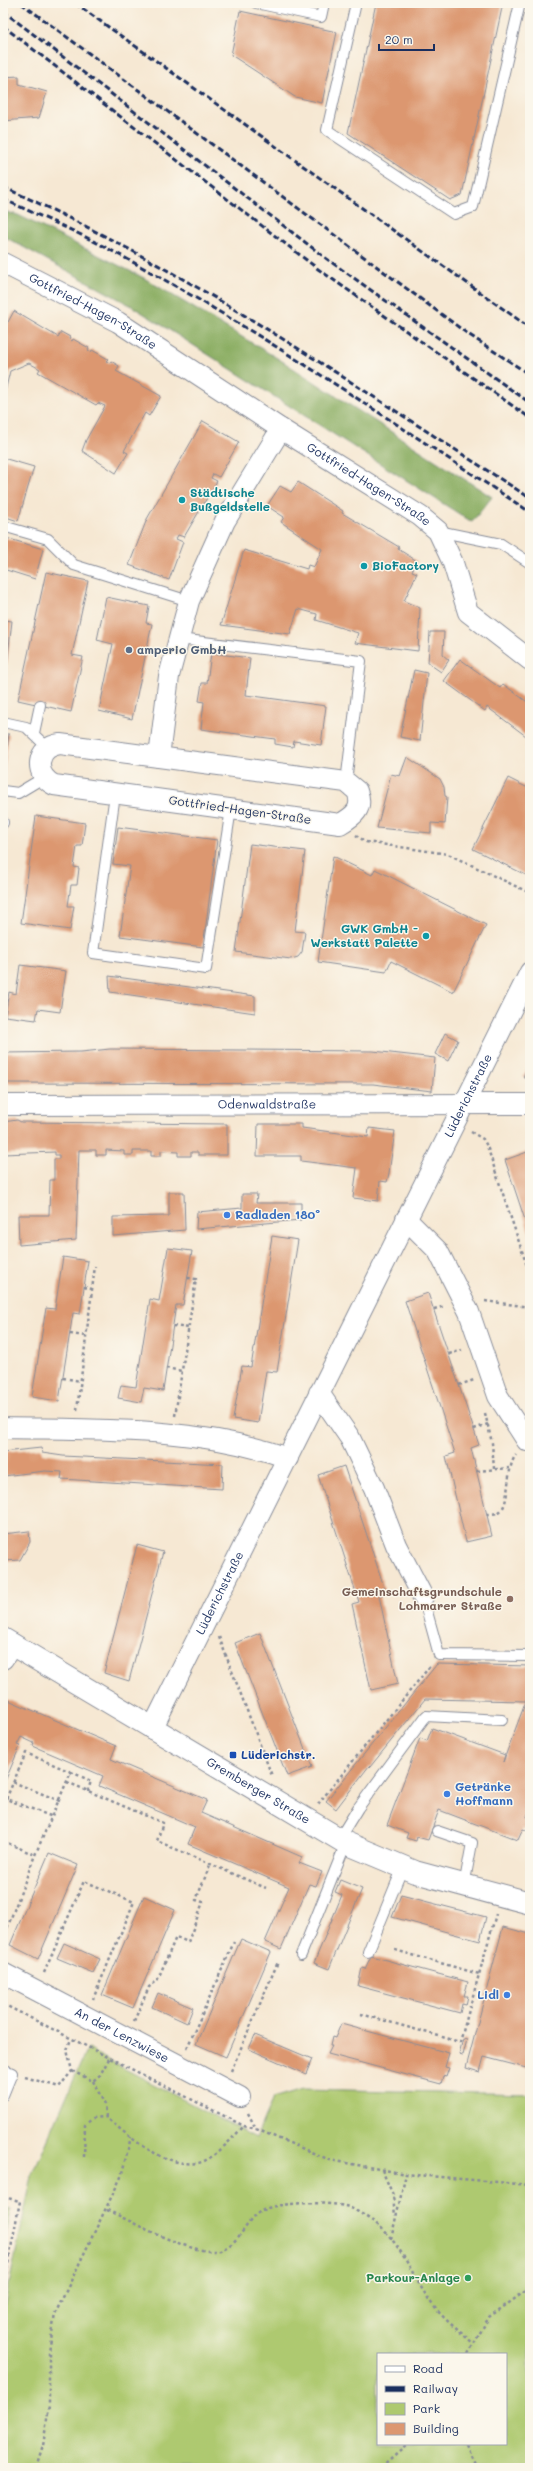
<svg xmlns="http://www.w3.org/2000/svg" width="533" height="2471" font-family="Mali,sans-serif">
	<style>
		.green { fill: #aec96f; stroke: #647c66; fill-rule: evenodd }
		.forest { fill: #8aad62; stroke: #526e60 }
		.building { fill: #dc9770 }
		.lines { fill: none; stroke-linecap: round; stroke-linejoin: round }
		.service-casing { stroke: #888c98; stroke-width: 12 }
		.minor-casing { stroke: #888c98; stroke-width: 22 }
		.tertiary-casing { stroke: #888c98; stroke-width: 24 }
		.path { stroke: #888c98; stroke-width: 2.5; stroke-dasharray: 3 3; stroke-linecap: butt }
		.service { stroke: #fff; stroke-width: 10 }
		.minor { stroke: #fff; stroke-width: 20 }
		.tertiary { stroke: #fff; stroke-width: 22 }
		.rail { stroke: #1b2f5e; stroke-width: 3; stroke-dasharray: 6 3; stroke-linecap: butt }
		.culture-dot { fill: #0f9aa8; stroke: #fbf7ec; stroke-width: 1.5 }
		.service-dot { fill: #5c6f8a; stroke: #fbf7ec; stroke-width: 1.5 }
		.shop-dot { fill: #3f7fe0; stroke: #fbf7ec; stroke-width: 1.5 }
		.education-dot { fill: #8d6e63; stroke: #fbf7ec; stroke-width: 1.5 }
		.transit-dot { fill: #1a4fb4; stroke: #fbf7ec; stroke-width: 1.5 }
		.leisure-dot { fill: #2e9e5b; stroke: #fbf7ec; stroke-width: 1.5 }
		.labels { text-anchor: middle; stroke-width: 3; stroke-linejoin: round; paint-order: stroke }
		.street-label { font-size: 12px; fill: #1b2f5e; stroke: #fbf7ec }
		.culture-label { font-size: 12px; font-weight: bold; fill: #0d838f; stroke: #fbf7ec; text-anchor: start }
		.service-label { font-size: 12px; font-weight: bold; fill: #4e5e75; stroke: #fbf7ec; text-anchor: start }
		.shop-label { font-size: 12px; font-weight: bold; fill: #366cbe; stroke: #fbf7ec; text-anchor: start }
		.education-label { font-size: 12px; font-weight: bold; fill: #785e54; stroke: #fbf7ec; text-anchor: end }
		.transit-label { font-size: 12px; font-weight: bold; fill: #164399; stroke: #fbf7ec; text-anchor: start }
		.leisure-label { font-size: 12px; font-weight: bold; fill: #27864d; stroke: #fbf7ec; text-anchor: end }
	</style>
	<rect width="100%" height="100%" fill="#fbf7ec"/>
	<filter id="ink" filterUnits="userSpaceOnUse"><feTurbulence type="fractalNoise" baseFrequency=".025" numOctaves="2"/><feDisplacementMap in="SourceGraphic" scale="8" xChannelSelector="R" yChannelSelector="G"/><feConvolveMatrix kernelMatrix="1 2 1 2 8 2 1 2 1" color-interpolation-filters="sRGB"/></filter>
	<filter id="wash" filterUnits="userSpaceOnUse"><feTurbulence type="fractalNoise" baseFrequency=".012" numOctaves="4" result="noise"/><feDisplacementMap in="SourceGraphic" scale="16" xChannelSelector="R" yChannelSelector="G"/><feGaussianBlur stdDeviation="0.9" result="paint"/><feColorMatrix in="noise" values="0 0 0 0 0 0 0 0 0 0 0 0 0 0 0 0 0 1.4 0 .05"/><feComposite in="paint" operator="in"/></filter>
	<g filter="url(#wash)">
		<rect width="100%" height="100%" fill="#f6e8d3"/>
		<path class="green" d="M87 2049 256 2138 273 2098 302 2089 530 2094V2468H3V2313L32 2176ZM378 2354H506V2444H378Z
			M3 2209 11 2210 3 2250Z"/>
		<path class="forest" d="M3 211 18 215 144 278 282 361 492 497 472 522 130 305 3 236Z"/>
		<g id="blocks">
			<path class="building" d="M376 3H503L462 195 450 200 348 133Z
				M240 11 337 32 322 103 295 97 231 55Z
				M19 76V84L47 92 39 118 3 121V77Z
				M14 311 58 337 61 332 70 337 69 339 72 341 73 339 89 348 88 350 91 352 92 350 108 359 106 361 110 363 111 361 119 366 116 371 161 396 149 416 145 413 124 451 128 453 116 473 82 451 86 440 105 406 98 403 96 405 38 372 40 369 29 363 10 371 3 400V324L8 322Z
				M203 421 239 442 219 477 213 474 211 478 217 481 184 537 178 535 176 539 183 542 169 580 129 565 147 519Z
				M3 458 34 467 18 521 3 516Z
				M298 482 343 511 342 513 399 547 398 549 417 561 412 571 417 573 404 601 420 608 418 651 355 643 358 633 316 620 317 614 298 609 290 634 221 625 244 550 307 569 308 565 314 567 322 549 281 522 284 517 267 506 280 486 291 492Z
				M3 537 43 549 35 579 3 569Z
				M46 572 88 581 72 655 83 657 71 712 18 700Z
				M106 597 149 606 146 623 152 624 132 719 99 711 113 644 97 640Z
				M3 620 12 621 7 664 3 663Z
				M430 632H444L443 655 449 660 441 672 428 663Z
				M211 653 250 658 246 695 326 706 321 745 294 741 293 747 275 744V739L201 729 204 702 199 701 202 683H207Z
				M460 659 500 688 503 684 530 704V739L487 707 485 711 444 681Z
				M414 670 427 673 420 741 400 737Z
				M3 734H9L4 772H3Z
				M407 757 440 779 444 787 445 796 447 797 445 824 431 823V833L377 828 391 774 400 776Z
				M508 778 530 789V877L473 849Z
				M36 816 85 823 82 846H77L74 867 79 868 77 885H71L68 906H74L70 930 21 923Z
				M118 827 217 840 203 947 120 936 130 866 113 864Z
				M250 844 305 851 295 931 305 932 302 952 298 957 291 959 236 952Z
				M333 856 372 875 375 869 486 925 453 992 391 961 386 972 318 962Z
				M20 965 66 971 60 1012 38 1009 36 1020 5 1016 9 992 16 994Z
				M109 976 255 996V1013L110 992Z
				M445 1033 458 1040 448 1061 435 1054Z
				M110 1049 373 1051 435 1058 432 1091 373 1084 3 1083V1053L81 1052Z
				M530 1062V1079H527L523 1077Z
				M17 1120 21 1122 227 1124V1155H198V1152H191V1156H178V1152L161 1151V1156H151V1151H133V1155H124V1151L106 1150V1155H96V1150H79L76 1240 19 1245 18 1215H49L50 1180H54V1159H59V1155H55V1152L3 1154V1122Z
				M258 1124H302V1128L368 1137 369 1128 395 1131 389 1173 387 1182 380 1181 378 1201 353 1198 357 1168 301 1161V1156H257Z
				M530 1151V1235L505 1160Z
				M169 1192H184L185 1230 113 1236V1217L169 1216Z
				M242 1194H257L256 1203H301V1220L196 1229 197 1212 242 1208Z
				M272 1236 298 1240 277 1372 266 1371 258 1423 233 1419 242 1366 251 1367Z
				M168 1248 192 1251 183 1305H176L163 1391 144 1388 141 1402 118 1398 121 1385 136 1387 150 1299 159 1301Z
				M63 1257 88 1261 80 1314 73 1313 59 1401 32 1397 46 1308 55 1309Z
				M428 1293 479 1445 471 1448 492 1536 466 1542 446 1456 455 1453 405 1301Z
				M41 1448 42 1453 63 1456 223 1464 222 1489 61 1479 62 1472 45 1471 3 1476V1452Z
				M344 1466 386 1593 379 1596 398 1684 371 1690 352 1604 359 1602 318 1475Z
				M29 1531 30 1542 20 1560 4 1561 3 1564V1534Z
				M137 1545 163 1552 129 1681 104 1673Z
				M260 1633 312 1767 287 1776 235 1643Z
				M437 1664 530 1666V1809L527 1817 530 1818V1832L523 1829 518 1840 439 1810 428 1840 417 1837 416 1841 406 1838 408 1833 387 1825 420 1738 427 1741 432 1728 505 1755 503 1762 526 1701 425 1699 370 1767 369 1766 336 1809 326 1801Z
				M6 1699 116 1746 111 1759 207 1800 201 1813 302 1857 299 1863 322 1872 316 1886 309 1884 281 1949 265 1942 289 1887 188 1844 195 1827 99 1786 103 1776 33 1746 34 1743 21 1737 17 1745 20 1746 3 1786V1707Z
				M49 1853 78 1865 38 1959 10 1945Z
				M340 1880 362 1889 329 1969 314 1963 342 1895 335 1892Z
				M401 1895 486 1917 480 1941 392 1917Z
				M144 1896 175 1910 133 2008 102 1995Z
				M503 1927 530 1934V2069L484 2057 480 2072 466 2068Z
				M241 1939 271 1952 226 2057 196 2044Z
				M64 1943 100 1959 93 1973 57 1958Z
				M371 1956 468 1982 464 1996H468L466 2005 462 2004 460 2013 358 1986 362 1968 365 1969Z
				M158 1993 193 2008 187 2023 152 2007Z
				M341 2024 449 2053 445 2067 449 2068 446 2077 443 2076 441 2084 328 2054 332 2046H330L332 2037 335 2038Z
				M255 2035 312 2059 306 2074 249 2049Z
				M463 2039 467 2040 463 2055 459 2054Z"/>
		</g>
	</g>
	<g filter="url(#ink)">
		<use href="#blocks" fill-opacity="0" stroke="#888c98" stroke-width="1"/>
		<g class="lines">
			<g class="service-casing">
				<path id="service" d="M256 3 321 17 324 3
					M356 3 327 130 454 214 473 207 520 3
					M3 526 48 539 74 565 189 601
					M438 531 501 544 530 563
					M179 639 361 661 346 782
					M3 722 26 727 48 748
					M34 733 40 705
					M3 791 18 793 43 778
					M115 794 93 953 206 969 231 809
					M3 822V823
					M423 1597 439 1655 530 1656
					M437 1831 472 1843 464 1886
					M339 1839 358 1808 426 1716 502 1720
					M368 1952 403 1867
					M301 1955 346 1843
					M3 2069 12 2073 3 2095"/>
			</g>
			<g class="minor-casing">
				<g id="minor">
					<path id="s1" d="M3 263 118 322 281 429 420 516 438 531 453 563 468 612 530 660"/>
					<path d="M60 744 346 782 357 791C364 809 354 816 340 824L54 785C33 774 36 747 60 744Z"/>
					<path d="M159 757 169 676 189 601 225 521 281 429"/>
					<path id="s2" d="M3 1105 530 1104"/>
					<path d="M406 1219 438 1251 469 1312 498 1396 527 1441"/>
					<path d="M319 1393 350 1438 374 1488 396 1545 423 1597"/>
					<path d="M3 1428C98 1430 197 1426 288 1458"/>
					<path d="M3 1659 13 1644"/>
					<path id="s3" d="M152 1729 530 972"/>
					<path id="s4" d="M3 1973 240 2097"/>
				</g>
			</g>
			<g class="tertiary-casing">
				<g id="tertiary">
					<path id="s5" d="M3 1639 346 1843 415 1872 530 1903"/>
				</g>
			</g>
			<path class="path" d="M356 835 366 842 448 854 530 893
				M471 1132 483 1139 487 1146 530 1275
				M84 1287 92 1289
				M485 1301 530 1307
				M434 1309 445 1306
				M173 1326 189 1328
				M70 1334 86 1336
				M449 1354 462 1350
				M166 1368 182 1371
				M63 1378 80 1381
				M459 1385 474 1380
				M77 1410 95 1266
				M485 1413 492 1443 494 1469
				M175 1416 196 1279 188 1278
				M474 1429 488 1424
				M477 1471 509 1468
				M487 1514C490 1514 496 1514 499 1512 511 1505 505 1468 516 1455
				M219 1637 272 1776
				M71 1772 91 1781 88 1791
				M13 1782 60 1801
				M67 1782 163 1823 157 1841 266 1888
				M318 1804 431 1665
				M3 1841 35 1855
				M3 1939 35 1855 71 1772 26 1753 6 1799 53 1817
				M395 1950 479 1974
				M44 1973 84 1881 134 1902 93 1999
				M3 2004 244 2126 256 2129
				M361 2014 460 2042 496 1914
				M134 2021 149 1987 157 1981 176 1937 188 1942 203 1902 196 1900 210 1865
				M187 2048 234 1942
				M72 2071 93 2081 100 2075 110 2057
				M231 2071 278 1962
				M25 2077 59 2087 72 2071 67 2050 71 2039
				M93 2081 105 2105 106 2117
				M248 2113 256 2129 330 2160 406 2174 530 2185
				M84 2157 85 2125 93 2118 106 2117C129 2137 165 2168 198 2163 214 2160 233 2137 244 2126
				M382 2170 393 2195 395 2216
				M3 2197 20 2201 3 2290
				M107 2210C131 2221 196 2258 220 2250 240 2244 246 2220 261 2211 278 2201 326 2202 345 2206 354 2208 366 2217 374 2222 401 2242 410 2272 428 2298 439 2316 457 2329 473 2343
				M391 2239 406 2174
				M468 2354 489 2317 530 2288
				M466 2444 477 2468
				M36 2468 43 2446 49 2406V2352L55 2314 121 2177 131 2137
				M381 2468 408 2444"/>
			<use href="#service" class="service"/>
			<use href="#minor" class="minor"/>
			<use href="#tertiary" class="tertiary"/>
			<path class="rail" d="M21 3 468 334 530 375
				M75 3 530 328
				M3 11 327 259 530 403
				M3 26 318 269 530 418
				M3 187C190 270 358 388 530 498
				M3 199C35 214 69 228 101 245 249 323 389 420 530 512"/>
		</g>
	</g>
	<g class="culture-dot">
		<circle cx="182" cy="500" r="4"/>
		<circle cx="364" cy="566" r="4"/>
		<circle cx="426" cy="936" r="4"/>
	</g>
	<circle class="service-dot" cx="129" cy="650" r="4"/>
	<g class="shop-dot">
		<circle cx="227" cy="1215" r="4"/>
		<circle cx="447" cy="1794" r="4"/>
		<circle cx="507" cy="1995" r="4"/>
	</g>
	<circle class="education-dot" cx="510" cy="1599" r="4"/>
	<rect class="transit-dot" x="229" y="1751" width="8" height="8" rx="2"/>
	<circle class="leisure-dot" cx="468" cy="2278" r="4"/>
	<g class="labels">
		<g class="street-label">
			<text dy="4" stroke="none"><textPath href="#s1" startOffset="102">Gottfried-Hagen-Straße</textPath></text>
			<text dy="4" stroke="none"><textPath href="#s1" startOffset="428">Gottfried-Hagen-Straße</textPath></text>
			<text transform="translate(240 810) rotate(8)" y="4">Gottfried-Hagen-Straße</text>
			<text dy="4" stroke="none"><textPath href="#s3" startOffset="708">Lüderichstraße</textPath></text>
			<text dy="4" stroke="none"><textPath href="#s2" startOffset="264">Odenwaldstraße</textPath></text>
			<text dy="4" stroke="none"><textPath href="#s3" startOffset="152">Lüderichstraße</textPath></text>
			<text dy="4" stroke="none"><textPath href="#s5" startOffset="297">Gremberger Straße</textPath></text>
			<text dy="4" stroke="none"><textPath href="#s4" startOffset="134">An der Lenzwiese</textPath></text>
		</g>
		<g class="culture-label">
			<text x="190" y="497">Städtische<tspan x="190" dy="14">Bußgeldstelle</tspan></text>
			<text x="372" y="570">BioFactory</text>
			<text x="418" y="933" text-anchor="end">GWK GmbH -<tspan x="418" dy="14">Werkstatt Palette</tspan></text>
		</g>
		<g class="service-label">
			<text x="137" y="654">amperio GmbH</text>
		</g>
		<g class="shop-label">
			<text x="235" y="1219">Radladen 180°</text>
			<text x="455" y="1791">Getränke<tspan x="455" dy="14">Hoffmann</tspan></text>
			<text x="499" y="1999" text-anchor="end">Lidl</text>
		</g>
		<g class="education-label">
			<text x="502" y="1596">Gemeinschaftsgrundschule<tspan x="502" dy="14">Lohmarer Straße</tspan></text>
		</g>
		<g class="transit-label">
			<text x="241" y="1759">Lüderichstr.</text>
		</g>
		<g class="leisure-label">
			<text x="460" y="2282">Parkour-Anlage</text>
		</g>
	</g>
	<rect width="533" height="2471" fill="none" stroke="#fbf7ec" stroke-width="16"/>
	<rect x="377" y="2353" width="130" height="92" fill="#fbf7ec" stroke="#a1a7b3"/>
	<rect x="385" y="2366" width="20" height="6" fill="#ffffff" stroke="#a1a7b3"/>
	<text x="413" y="2373" font-size="12" fill="#1b2f5e">Road</text>
	<rect x="385" y="2386" width="20" height="6" fill="#1b2f5e" stroke="#a1a7b3"/>
	<text x="413" y="2393" font-size="12" fill="#1b2f5e">Railway</text>
	<rect x="385" y="2403" width="20" height="12" fill="#aec96f" stroke="#a1a7b3"/>
	<text x="413" y="2413" font-size="12" fill="#1b2f5e">Park</text>
	<rect x="385" y="2423" width="20" height="12" fill="#dc9770" stroke="#a1a7b3"/>
	<text x="413" y="2433" font-size="12" fill="#1b2f5e">Building</text>
	<path d="M379 44v6h55v-6" fill="none" stroke="#1b2f5e" stroke-width="2"/>
	<text x="385" y="44" font-size="12" fill="#1b2f5e" stroke="#fbf7ec" stroke-width="3" paint-order="stroke">20 m</text>
</svg>
